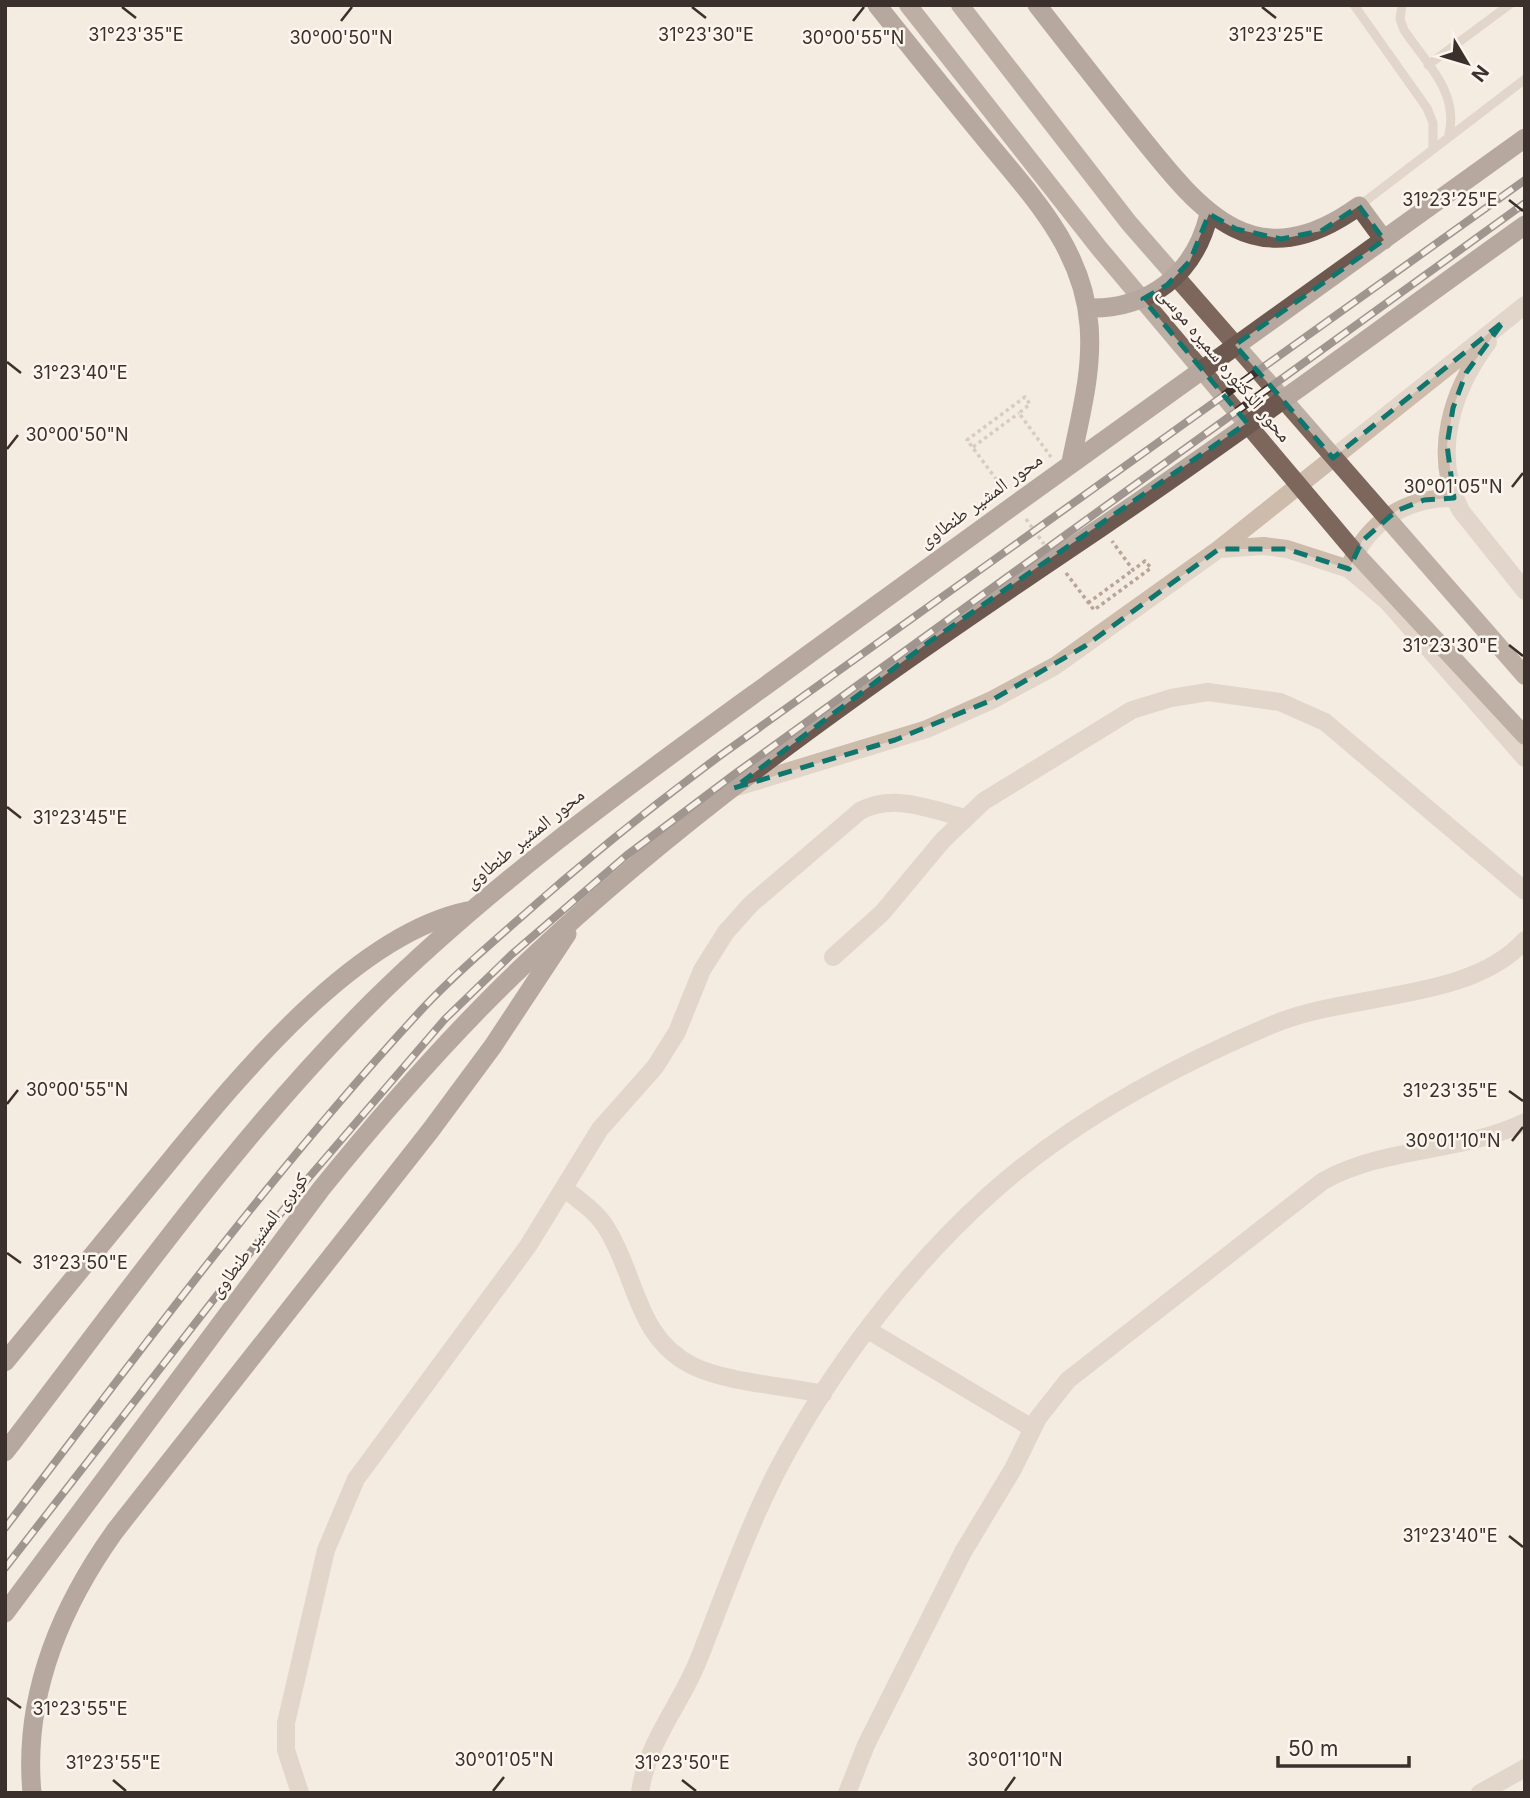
<svg xmlns="http://www.w3.org/2000/svg" width="1530" height="1798" font-family="Inter,'Noto Naskh Arabic',sans-serif">
	<style>
		.lines { fill: none; stroke-linecap: round; stroke-linejoin: round }
		.path { stroke: #b9a596; stroke-width: 3.5; stroke-dasharray: 3.5 3.5; stroke-linecap: butt }
		.service { stroke: #cdbbac; stroke-width: 9 }
		.minor { stroke: #cdbbac; stroke-width: 18 }
		.tertiary { stroke: #cdbbac; stroke-width: 18 }
		.primary { stroke: #7d675c; stroke-width: 18 }
		.trunk { stroke: #6c584f; stroke-width: 19 }
		.rail-casing { stroke: #3b302b; stroke-width: 8 }
		.rail { stroke: #fbf5ee; stroke-width: 5; stroke-dasharray: 16; stroke-linecap: butt }
		.marked { fill: none; stroke: #0f766e; stroke-width: 5; stroke-dasharray: 14 9; stroke-linejoin: round }
		.ticks { fill: none; stroke: #3b302b; stroke-width: 2.5 }
		.labels { text-anchor: middle; stroke-width: 5; stroke-linejoin: round; paint-order: stroke }
		.street-label { font-size: 19px; fill: #3b302b; stroke: #fbf5ee }
		.ticks-label { font-size: 18px; text-anchor: middle; fill: #3b302b; stroke: #fbf5ee; stroke-width: 5; stroke-linejoin: round; paint-order: stroke }
	</style>
	<rect width="100%" height="100%" fill="#f4ebe1"/>
	<g class="lines">
		<path class="path" d="M973 447 1019 413
			M1005 491 967 440 1025 397 1030 404 1019 413 1051 457
			M1026 519 1044 544
			M1066 573 1094 610 1151 568 1145 561 1133 570 1112 541
			M1088 603 1133 570"/>
		<path class="service" d="M1354 5 1427 108 1433 123V147
			M1402 5 1400 19 1404 30C1426 63 1459 92 1449 134
			M1428 65 1509 5
			M1359 206 1525 79"/>
		<path class="minor" d="M833 957 882 913 943 840 984 801 1132 710 1171 698 1208 692 1280 702 1325 722 1525 891
			M565 1189C580 1201 597 1212 607 1229 637 1277 636 1338 693 1366 725 1382 786 1386 823 1394
			M868 1330 1032 1428
			M300 1793 286 1750V1723L326 1550 356 1479 528 1246 600 1129 655 1067 677 1032 702 970 726 932 751 904 860 811C894 793 929 809 965 818
			M640 1793C647 1740 682 1704 700 1656 724 1595 748 1527 778 1469 831 1369 905 1271 989 1195 1070 1122 1174 1066 1274 1024 1350 992 1470 1002 1525 940
			M847 1793 866 1745 963 1552 1013 1469 1038 1418 1068 1380 1323 1181C1386 1146 1461 1153 1525 1122
			M1480 1793 1525 1768"/>
		<path class="tertiary" d="M1488 342C1452 390 1431 454 1461 511L1525 591
			M1219 549 1264 546 1287 549 1349 569 1387 601 1525 758
			M1350 565C1369 521 1407 497 1454 498
			M737 787 927 729 992 700 1055 666 1219 549 1525 305"/>
		<path class="primary" d="M908 5 1099 248 1360 558 1525 736
			M960 5 1129 223 1525 676"/>
		<path class="trunk" d="M877 5C911 48 946 91 981 134 1028 192 1083 246 1089 325 1093 371 1080 417 1071 462
			M1037 5C1069 46 1101 87 1133 127 1198 208 1252 283 1359 206L1384 240
			M1087 308C1149 310 1195 274 1209 214
			M5 1362C54 1303 102 1244 150 1185 226 1093 346 937 467 911
			M5 1452C123 1299 234 1140 371 1003 506 869 663 761 816 649 1051 477 1288 309 1525 138
			M5 1613 321 1189C385 1110 451 1034 525 964 700 798 901 662 1100 528 1244 431 1383 326 1525 225
			M32 1793C23 1697 60 1608 115 1531L430 1131 493 1046 567 934"/>
		<g class="rail-casing">
			<path id="rail" d="M5 1528C140 1351 274 1169 425 1006 454 975 487 947 519 919 584 861 651 807 721 755L1525 180
				M5 1568 305 1182 445 1019 511 955 627 855 736 773 1525 203"/>
		</g>
		<use href="#rail" class="rail"/>
	</g>
	<path d="M0 0H1530V1798H0ZM1359 206 1384 240 1235 345 1333 458 1504 321 1466 373 1453 408 1447 445 1454 498 1424 500 1396 511 1362 541 1349 569 1287 549H1219L1085 646 992 700 895 740 734 788 929 642 1247 423 1143 299 1167 285 1190 261 1209 214 1236 229 1281 239 1321 231Z" fill="#f4ebe1" fill-opacity=".55" fill-rule="evenodd"/>
	<path class="marked" d="M1359 206 1384 240 1235 345 1333 458 1504 321 1466 373 1453 408 1447 445 1454 498 1424 500 1396 511 1362 541 1349 569 1287 549H1219L1085 646 992 700 895 740 734 788 929 642 1247 423 1143 299 1167 285 1190 261 1209 214 1236 229 1281 239 1321 231Z"/>
	<path class="ticks" d="M122 7 136 18M692 7 706 18M1262 7 1276 18M341 21 352 7M853 21 864 7M1509 200 1523 211M7 362 21 373M7 449 18 435M1512 487 1523 473M1509 645 1523 656M7 807 21 818M1509 1091 1523 1101M7 1104 18 1090M1512 1141 1523 1127M7 1253 21 1263M1509 1536 1523 1547M7 1698 21 1708M113 1780 126 1791M682 1780 696 1791M493 1791 504 1777M1005 1791 1015 1777"/>
	<g class="labels">
		<g class="street-label">
			<text transform="translate(1225 364) rotate(50)" y="7">محور الدكتوره سميره موسى</text>
			<text transform="translate(980 500) rotate(-36)" y="7">محور المشير طنطاوى</text>
			<text transform="translate(524 838) rotate(-39)" y="7">محور المشير طنطاوى</text>
			<text transform="translate(258 1235) rotate(-53)" y="7">كوبرى المشير طنطاوى</text>
		</g>
	</g>
	<g class="ticks-label">
		<text x="136" y="41">31°23'35"E</text>
		<text x="706" y="41">31°23'30"E</text>
		<text x="1276" y="41">31°23'25"E</text>
		<text x="341" y="44">30°00'50"N</text>
		<text x="853" y="44">30°00'55"N</text>
		<text x="1450" y="206">31°23'25"E</text>
		<text x="80" y="379">31°23'40"E</text>
		<text x="77" y="441">30°00'50"N</text>
		<text x="1453" y="493">30°01'05"N</text>
		<text x="1450" y="652">31°23'30"E</text>
		<text x="80" y="824">31°23'45"E</text>
		<text x="77" y="1096">30°00'55"N</text>
		<text x="1450" y="1097">31°23'35"E</text>
		<text x="1453" y="1147">30°01'10"N</text>
		<text x="80" y="1269">31°23'50"E</text>
		<text x="1450" y="1542">31°23'40"E</text>
		<text x="80" y="1715">31°23'55"E</text>
		<text x="504" y="1766">30°01'05"N</text>
		<text x="1015" y="1766">30°01'10"N</text>
		<text x="113" y="1769">31°23'55"E</text>
		<text x="682" y="1769">31°23'50"E</text>
	</g>
	<rect width="1530" height="1798" fill="none" stroke="#3b302b" stroke-width="14"/>
	<g transform="translate(1467 63) rotate(128)" stroke="#fbf5ee" stroke-width="5" paint-order="stroke">
	<path d="M0-5L12 26L0 18L-12 26Z" fill="#3b302b"/>
	<text y="-10" font-size="19" font-weight="bold" text-anchor="middle" fill="#3b302b">N</text>
	</g>
	<path d="M1278 1756v10h131v-10" fill="none" stroke="#3b302b" stroke-width="3.5"/>
	<text x="1288" y="1756" font-size="21" fill="#3b302b" stroke="#fbf5ee" stroke-width="5" paint-order="stroke">50 m</text>
</svg>
